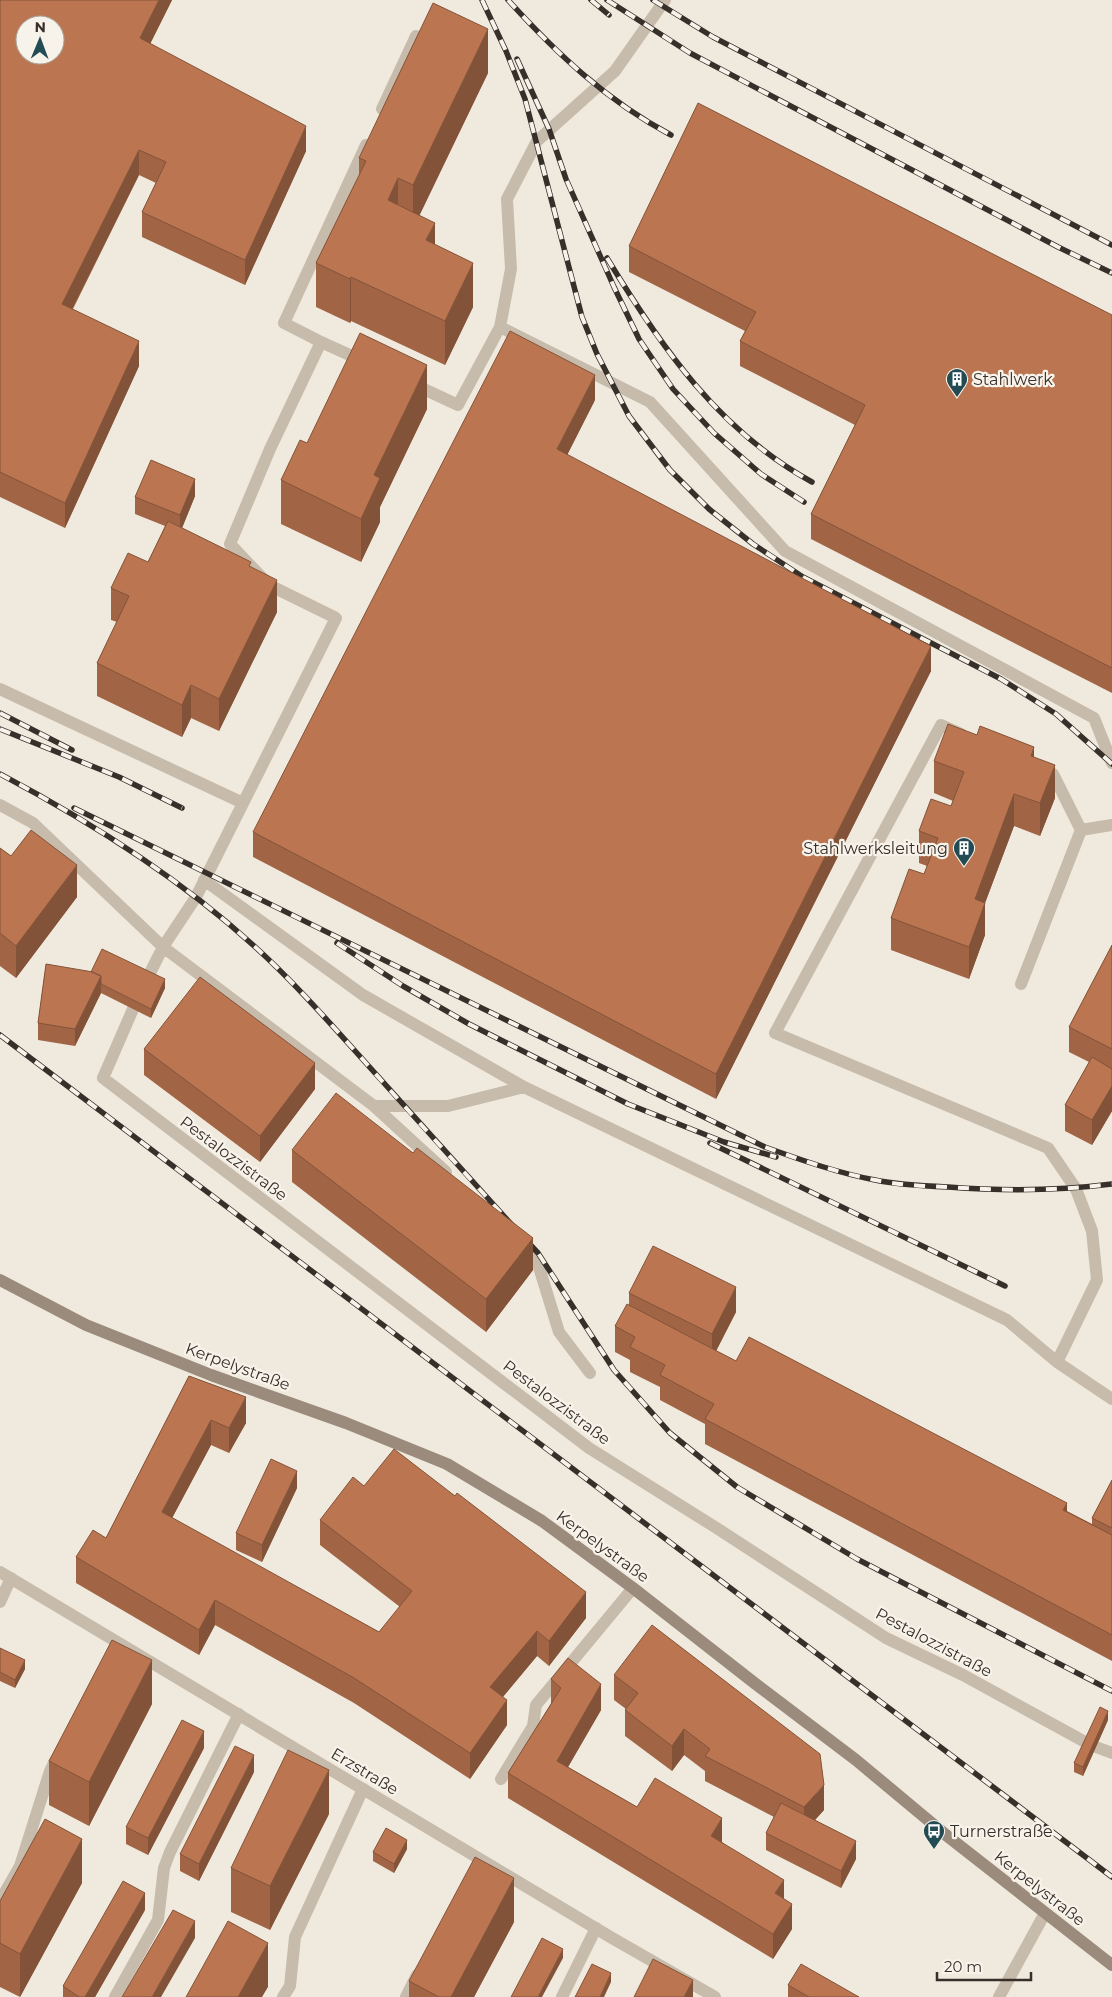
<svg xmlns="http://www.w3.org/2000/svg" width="1112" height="1997" font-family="Montserrat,sans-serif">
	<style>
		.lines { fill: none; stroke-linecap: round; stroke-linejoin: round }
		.lane { stroke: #c7bbab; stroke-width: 12 }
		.street { stroke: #c7bbab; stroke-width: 12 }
		.secondary { stroke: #9b8b7c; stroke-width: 12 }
		.rail-casing { stroke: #362f2a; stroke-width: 5.5 }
		.rail { stroke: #f8f3ea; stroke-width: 4; stroke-dasharray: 11; stroke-linecap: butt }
		.wall { fill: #a16546 }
		.shaded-wall { fill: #835339 }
		.building { fill: #bb7651; stroke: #835339; fill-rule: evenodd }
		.labels { text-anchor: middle; stroke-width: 4.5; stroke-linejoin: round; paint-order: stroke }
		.poi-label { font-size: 16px; fill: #362f2a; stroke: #f8f3ea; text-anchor: start }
		.street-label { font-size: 16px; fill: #362f2a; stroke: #f8f3ea }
	</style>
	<rect width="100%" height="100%" fill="#f0eade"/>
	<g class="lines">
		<path class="lane" d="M382 109 416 36
			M500 327 650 402 785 551 1094 718 1112 763
			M321 342 284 323 366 145
			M413 384 458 405 500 327 511 269 507 199 537 141 615 71 665 0
			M0 689 243 803
			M961 734 941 725 775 1033 1048 1148 1076 1189 1092 1231 1097 1280 1057 1362
			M0 805 33 823 163 947 374 1106H448L524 1087
			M1081 830 1112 825
			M204 880 363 995 524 1087 1007 1320 1057 1362 1112 1399
			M147 979 163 947 196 897 336 618 269 585 230 544 270 449 321 342 363 361
			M1021 984 1081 830 1053 774 1042 768
			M133 1009 103 1078 589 1448 715 1527 886 1638 963 1675 1087 1743
			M374 1106 446 1172
			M522 1248 538 1264 559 1332 590 1373
			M1096 1747 1112 1753
			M501 1779 533 1726 536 1705 633 1588
			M0 1901 20 1866 50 1771 55 1761
			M115 1997 158 1920 164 1868 170 1852 239 1714
			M283 1997 290 1986 295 1937 363 1789
			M406 1997 417 1975
			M562 1997 596 1928"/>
		<path class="street" d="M0 1572 612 1938 715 1997
			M0 1602 11 1578
			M999 1997 1045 1913"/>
		<path class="secondary" d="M0 1280 86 1325 211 1375 346 1423 447 1464 542 1521 633 1588 757 1685 856 1760 946 1835 1112 1965"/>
		<g class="rail-casing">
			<path id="rail" d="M482 0 506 51 525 99 582 317 597 354 629 416 670 470 709 509 753 544 803 577 1001 679 1056 714 1112 764
				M508 0C556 53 607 101 671 135
				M591 0 609 15
				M607 0 690 53 1058 247 1112 273
				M653 0 713 37 1112 245
				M517 59 549 129 566 179 614 287 639 339 673 389 714 433 761 474 804 502
				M607 258C661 347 719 431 812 482
				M0 713 72 750
				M0 729 119 777 182 808
				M0 774C89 821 178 877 253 945 293 981 329 1022 365 1062 414 1117 463 1171 512 1225
				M74 808 765 1147C801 1160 838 1173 875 1180 899 1185 924 1186 948 1187 1003 1191 1057 1191 1112 1184
				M337 943 403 986 469 1024 628 1104 724 1142 776 1157
				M0 1035 1112 1877
				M710 1143 1005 1286
				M524 1238 538 1253 614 1370 670 1433 737 1487 857 1559 1112 1691"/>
		</g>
		<use href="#rail" class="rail"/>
	</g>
	<path class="wall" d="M0 0H172L150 44 306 151 245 285 142 237V212L156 183 139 175 73 309 139 366 65 528 0 497Z
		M488 73 419 215 435 245 473 307 445 365 351 321 350 323 316 307V263L359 176V158Z
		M629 246 1112 315V693L811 539V514L855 425 740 366V341L745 331 629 272Z
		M595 400 567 455 931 671 716 1099 253 857V832Z
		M427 409 380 507V522L361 562 281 524V480L307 443Z
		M195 496 182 528 251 567 277 612 219 731 191 718 182 737 97 696V663L117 622 111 620V588L148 562 165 526 135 514V497Z
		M1034 757 1055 798 1040 836 1014 826 985 903V935L969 979 891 950V918L924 874 927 866 919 863V831L951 806 953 801 934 793V761Z
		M0 848 11 856 77 897 16 978 0 966Z
		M1112 945V1111L1092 1145 1065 1131V1105L1089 1062 1069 1052V1027Z
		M46 964 165 988 151 1018 101 993 75 1046 38 1040V1023Z
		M144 1049 315 1089 260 1162 144 1075Z
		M292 1150 533 1270 486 1332 292 1182Z
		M629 1293 736 1312 716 1351 736 1361 1067 1511 1092 1524V1518L1112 1480V1661L705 1444V1424L660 1400V1387L630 1372V1360L615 1352V1326L629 1305Z
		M189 1376 246 1423 229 1453 211 1445 172 1518 379 1632 400 1607 320 1545V1520L364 1486 586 1618 549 1666 537 1656 503 1697 507 1725 470 1779 354 1703 215 1625 199 1655 76 1583V1557L106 1538Z
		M297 1488 262 1562 236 1550V1533Z
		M0 1648 25 1669 15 1688 0 1681Z
		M614 1675 824 1810 815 1820 856 1859 841 1888 766 1850V1833L774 1817 705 1781V1771L684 1755 672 1771 625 1736V1710L626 1709 614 1700Z
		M551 1679 601 1710 568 1767 637 1807 722 1842 784 1899 792 1929 773 1959 508 1798V1773L551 1704Z
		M152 1704 89 1826 49 1805V1761Z
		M1108 1720 1083 1776 1074 1772V1763Z
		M204 1748 148 1855 126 1844V1827Z
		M254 1772 199 1881 180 1871V1854Z
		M329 1814 270 1930 231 1912V1868Z
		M407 1849 394 1873 373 1861V1852Z
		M82 1883 20 1997 0 1987V1901Z
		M145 1910 95 1997H63V1986Z
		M514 1922 474 1997H409V1981Z
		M788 1985 859 1997H788Z"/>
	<path class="shaded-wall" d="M159 0H172L140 64V38Z
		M488 29V73L413 229V185Z
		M306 126V151L245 285V260Z
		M139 150V175L62 329V304Z
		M398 178V222L388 200Z
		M435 223V267L426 240Z
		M473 263V307L445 365V321Z
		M351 277V321L350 323V279Z
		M139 341V366L65 528V503Z
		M427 365V409L380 507V522L361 562V519L374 475Z
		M595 375V400L557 475V449Z
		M195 479V496L180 533V515Z
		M277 580V612L219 731V699Z
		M931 646V671L716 1099V1074Z
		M191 685V718L182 737V705Z
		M1034 747V779L1031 756Z
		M1055 765V798L1040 836V803Z
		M1014 794V826L985 903V935L969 979V947L975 899Z
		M77 865V897L16 978V946Z
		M101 976V993L75 1046V1029Z
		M165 979V988L151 1018V1009Z
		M315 1063V1089L260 1162V1136Z
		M1112 1086V1111L1092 1145V1120Z
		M533 1238V1270L486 1332V1299Z
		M736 1287V1312L712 1359V1334Z
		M246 1397V1423L229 1453V1428Z
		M211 1420V1445L162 1537V1512Z
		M297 1471V1488L262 1562V1545Z
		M1067 1503V1528L1063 1510Z
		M586 1592V1618L549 1666V1641Z
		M215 1600V1625L199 1655V1630Z
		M537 1631V1656L490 1712V1687Z
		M25 1660V1669L15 1688V1680Z
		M152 1660V1704L89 1826V1782Z
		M601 1684V1710L557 1786V1761Z
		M507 1700V1725L470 1779V1753Z
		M1108 1711V1720L1083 1776V1767Z
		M684 1729V1755L672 1771V1746Z
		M204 1731V1748L148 1855V1838Z
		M254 1755V1772L199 1881V1864Z
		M329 1770V1814L270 1930V1886Z
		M824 1785V1810L804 1832V1807Z
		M722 1818V1843L711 1836Z
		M82 1839V1883L20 1997V1954Z
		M407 1840V1849L394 1873V1864Z
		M856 1841V1859L841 1888V1871Z
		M514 1878V1922L474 1997H451Z
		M784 1880V1905L775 1893Z
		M145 1893V1910L95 1997H85Z
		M792 1904V1929L773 1959V1934Z
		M195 1921V1938L161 1997H152Z
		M268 1943V1987L262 1997H238Z
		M563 1949V1958L542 1997H538Z
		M611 1973V1982L604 1997H600Z
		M693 1980V1997H684Z"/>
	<path class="building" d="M0 0H159L140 38 306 126 245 260 142 212 166 162 139 150 62 304 139 341 65 503 0 472ZM25 25H55V55H25Z
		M433 3 488 29 413 185 398 178 388 200 435 223 426 240 473 263 445 321 351 277 350 279 316 263 366 161 359 158Z
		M698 103 1112 315V668L811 514 865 405 740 341 756 312 629 246Z
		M510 331 595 375 557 449 931 646 716 1074 253 832Z
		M360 333 427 365 374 475 380 478 361 519 281 480 300 440 307 443Z
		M151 460 195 479 180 515 135 497Z
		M168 521 251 562 249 566 277 580 219 699 191 685 182 705 97 663 129 596 111 588 128 553 148 562Z
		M948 724 977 735 980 726 1034 747 1031 756 1055 765 1040 803 1014 794 975 899 985 903 969 947 891 918 909 869 924 874 938 838 919 831 931 799 951 806 964 772 934 761Z
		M31 830 77 865 16 946 0 933V848L11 856Z
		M1112 945V1049L1069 1027Z
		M102 949 165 979 151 1009 101 984V976L91 972Z
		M46 964 93 972 101 976 75 1029 38 1023Z
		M200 977 315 1063 260 1136 144 1049Z
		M1092 1057 1112 1069V1086L1092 1120 1065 1105Z
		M336 1093 413 1153 417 1148 533 1238 486 1299 292 1150Z
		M653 1246 736 1287 712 1334 629 1293Z
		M627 1304 736 1361 749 1337 1067 1503 1063 1510 1112 1535V1635L705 1419 714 1404 660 1375 665 1365 630 1347 635 1337 615 1326Z
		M189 1376 246 1397 229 1428 211 1420 162 1512 379 1632 412 1591 320 1520 353 1477 364 1486 394 1449 455 1496 457 1493 586 1592 549 1641 537 1631 490 1687 507 1700 470 1753 354 1678 215 1600 199 1630 76 1557 93 1530 106 1538Z
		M271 1459 297 1471 262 1545 236 1533Z
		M1112 1480V1528L1092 1518Z
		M652 1625 820 1754 824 1785 804 1807 705 1756 710 1749 684 1729 672 1746 625 1710 638 1693 614 1675Z
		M112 1640 152 1660 89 1782 49 1761Z
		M0 1648 25 1660 15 1680 0 1672Z
		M568 1658 601 1684 557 1761 637 1807 655 1778 722 1818 711 1836 784 1880 775 1893 792 1904 773 1934 508 1773 561 1688 551 1679Z
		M1100 1707 1108 1711 1083 1767 1074 1763Z
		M182 1720 204 1731 148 1838 126 1827Z
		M235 1746 254 1755 199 1864 180 1854Z
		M288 1750 329 1770 270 1886 231 1868Z
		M781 1803 856 1841 841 1871 766 1833Z
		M45 1819 82 1839 20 1954 0 1943V1901Z
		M386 1828 407 1840 394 1864 373 1852Z
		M475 1857 514 1878 451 1997H439L409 1981Z
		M123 1881 145 1893 85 1997H79L63 1986Z
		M173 1910 195 1921 152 1997H122Z
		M228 1921 268 1943 238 1997H186Z
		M542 1938 563 1949 538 1997H511Z
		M653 1959 693 1980 684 1997H634Z
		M592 1964 611 1973 600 1997H575Z
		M801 1964 859 1997H809L788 1985Z"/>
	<defs>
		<g id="building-pin" transform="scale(1.125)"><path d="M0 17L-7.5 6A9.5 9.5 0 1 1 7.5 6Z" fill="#234b54" stroke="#f8f3ea"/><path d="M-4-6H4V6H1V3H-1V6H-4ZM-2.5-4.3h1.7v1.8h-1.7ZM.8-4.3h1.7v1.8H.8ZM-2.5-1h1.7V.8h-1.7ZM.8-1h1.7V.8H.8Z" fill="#fff"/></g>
		<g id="bus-pin" transform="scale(1.125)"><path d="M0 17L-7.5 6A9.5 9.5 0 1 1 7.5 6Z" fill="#234b54" stroke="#f8f3ea"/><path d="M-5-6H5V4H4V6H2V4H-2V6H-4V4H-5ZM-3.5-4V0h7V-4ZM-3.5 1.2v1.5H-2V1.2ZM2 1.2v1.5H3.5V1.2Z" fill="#fff"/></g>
	</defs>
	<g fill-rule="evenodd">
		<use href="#building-pin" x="957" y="379"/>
		<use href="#building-pin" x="964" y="848"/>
		<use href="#bus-pin" x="934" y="1831"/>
	</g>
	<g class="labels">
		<g class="poi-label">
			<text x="973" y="385">Stahlwerk</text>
			<text x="948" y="854" text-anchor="end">Stahlwerksleitung</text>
			<text x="950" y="1837">Turnerstraße</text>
		</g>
		<g class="street-label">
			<text transform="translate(234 1158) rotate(37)" y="6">Pestalozzistraße</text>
			<text transform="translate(238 1366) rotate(20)" y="6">Kerpelystraße</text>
			<text transform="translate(557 1402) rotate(37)" y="6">Pestalozzistraße</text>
			<text transform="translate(603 1546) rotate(36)" y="6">Kerpelystraße</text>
			<text transform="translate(934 1642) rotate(28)" y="6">Pestalozzistraße</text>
			<text transform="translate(365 1771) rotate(31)" y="6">Erzstraße</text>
			<text transform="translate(1040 1888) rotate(38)" y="6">Kerpelystraße</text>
		</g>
	</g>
	<g transform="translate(40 40) rotate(1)"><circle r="24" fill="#f8f3ea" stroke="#aaa59d"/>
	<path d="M0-4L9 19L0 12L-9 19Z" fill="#234b54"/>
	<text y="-8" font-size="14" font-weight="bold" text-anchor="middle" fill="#362f2a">N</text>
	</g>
	<path d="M937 1972v8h94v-8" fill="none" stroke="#362f2a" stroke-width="2.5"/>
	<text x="944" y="1972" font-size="15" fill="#362f2a" stroke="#f8f3ea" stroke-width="4" paint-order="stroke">20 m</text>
</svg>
